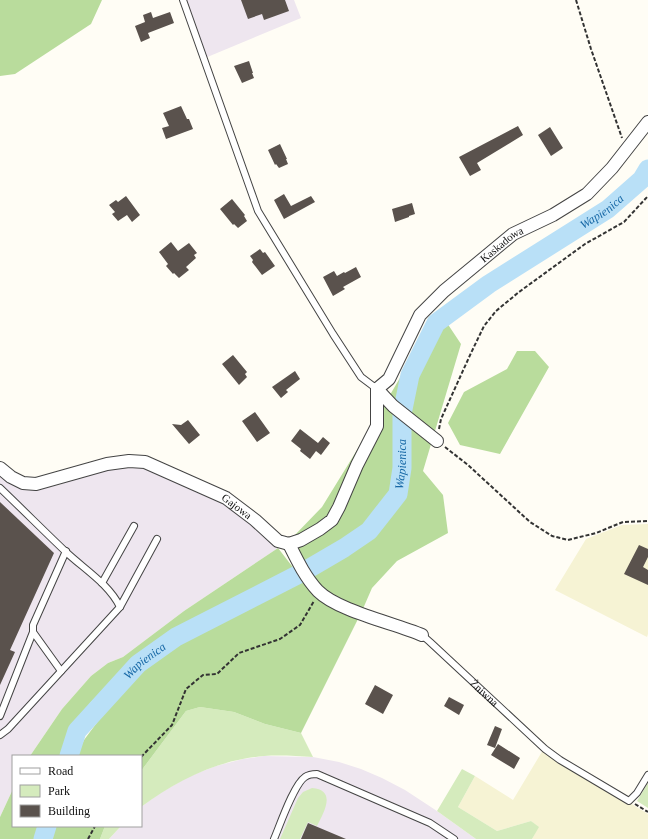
<svg xmlns="http://www.w3.org/2000/svg" width="648" height="839" font-family="Georgia,serif">
	<style>
		.industrial { fill: #eee6ef }
		.farmland { fill: #f6f3d4 }
		.green { fill: #d5ebbd }
		.forest { fill: #b9dc9c }
		.lines { fill: none; stroke-linecap: round; stroke-linejoin: round }
		.river { stroke: #b9e0f7; stroke-width: 19 }
		.building { fill: #5a524d }
		.lane-casing { stroke: #444; stroke-width: 8 }
		.street-casing { stroke: #444; stroke-width: 14 }
		.path { stroke: #333; stroke-width: 2; stroke-dasharray: 4 2; stroke-linecap: butt }
		.lane { stroke: #fff; stroke-width: 6 }
		.street { stroke: #fff; stroke-width: 12 }
		.labels { text-anchor: middle; stroke-width: 4; stroke-linejoin: round; paint-order: stroke }
		.street-label { font-size: 11px; fill: #111; stroke: #fff }
		.water-label { font-size: 12px; font-style: italic; fill: #1768a6; stroke: #fff }
	</style>
	<rect width="100%" height="100%" fill="#fffdf5"/>
	<path class="industrial" d="M184 0H294L301 18 205 58Z
		M138 465 212 495 261 528 278 548 184 611 123 657 108 663 91 676 62 709 30 756H13V789L0 817V472L43 488 59 485 101 470Z
		M264 756 313 757 339 762 361 769 382 778 405 790 437 811 476 839H109L121 826H141V807L160 793 190 776 216 766 243 759Z"/>
	<path class="farmland" d="M648 524V634L647 637 555 590 586 539 622 525Z
		M543 750 648 814V839H532L538 827 531 821 497 831 458 807 475 776 513 800Z"/>
	<path class="green" d="M200 707 234 712 265 724 301 733 313 757C297 756 280 755 264 756 218 760 177 780 141 807V771L186 711Z
		M462 769 475 776 458 807 497 831 531 821 539 827 532 839H476L437 811Z
		M648 783V808L637 801Z
		M312 788C337 790 324 812 317 826L308 822 300 839H280L298 798 303 792Z
		M105 826H121L109 839H100Z"/>
	<path class="forest" d="M0 0H102L91 24 15 74 0 76Z
		M439 311 461 344 423 471 443 495 448 533 397 561 372 588 362 611 321 591 291 539 322 507 373 424Z
		M517 351H535L549 367 500 454 460 445 448 423 464 392 507 369Z
		M278 548 295 570 176 628 136 656 91 702 71 729 60 756H30L62 709 91 676 108 663 123 657 184 611Z
		M306 580 360 615 301 733 265 724 234 712 200 707 186 711 141 771V756H76L84 740 110 705 140 674 173 646Z
		M13 789V826H40L36 839H0V817Z
		M54 826H105L100 839H50Z"/>
	<g class="lines">
		<g class="river">
			<path id="s1" d="M69 756 77 731 138 664 176 637 303 572 344 548 369 531 398 494 402 468V414L410 375 436 323 489 284 608 209 642 179 648 169"/>
			<path d="M43 839 47 826"/>
		</g>
	</g>
	<path class="building" d="M241 0H285L289 11 264 20 262 14 248 19Z
		M151 12 153 18 170 12 174 23 148 33 150 38 141 42 135 26 145 22 143 15Z
		M249 61 253 73H252L254 78 242 83 234 66Z
		M181 106 187 119H189L193 129 166 139 162 128 169 126 163 113Z
		M518 126 523 135 477 163 481 170 470 176 459 157Z
		M550 127 563 148 551 156 538 135Z
		M280 144 287 159H286L288 164 279 168 276 164 275 165 268 150Z
		M284 194 291 206 311 196 315 202 284 219 274 200Z
		M126 196 140 215 132 222 127 215 118 221 112 214 115 212 109 205 116 200 118 202Z
		M232 199 245 215 244 216 247 221 238 228 234 224 233 225 220 209Z
		M412 203 415 214 409 216V217L395 222 392 209Z
		M171 242 178 251 189 243 197 253 194 255 196 258 186 267 189 270 179 278 174 273 173 274 166 266 168 264 159 252Z
		M260 249 263 253 265 252 275 266 262 275 252 262 253 260 250 256Z
		M356 267 361 277 343 287 345 289 333 296 323 277 334 271 337 276 344 272 345 273Z
		M233 355 247 372 245 374 247 377 239 385 222 364Z
		M295 371 300 379 286 390 288 392 281 398 272 387Z
		M255 412 270 433 257 442 242 421Z
		M188 420 200 435 189 444 172 424 181 425Z
		M300 429 318 443 323 437 330 443 321 455 316 451 310 459 300 451 301 449 291 441Z
		M0 502 54 553 10 650 15 652 0 685Z
		M639 545 648 549V557L643 567 648 570V585L624 574Z
		M375 685 393 695 383 714 365 704Z
		M449 697 464 705 459 715 444 706Z
		M495 726 502 729 495 748 487 745Z
		M498 744 520 758 514 769 491 755Z
		M308 823 346 839H301Z"/>
	<g class="lines">
		<g class="lane-casing">
			<g id="lane">
				<path d="M183 0 258 211 333 334 361 377 377 389"/>
				<path d="M0 488C22 509 44 531 66 552 84 569 109 584 120 607"/>
				<path d="M102 583 134 526"/>
				<path id="s2" d="M422 635 430 642 545 749 560 760 629 801 637 793 648 775"/>
				<path d="M61 671 33 632V625L66 551"/>
				<path d="M0 716 33 632"/>
				<path d="M0 735 8 729 120 607 157 539"/>
				<path d="M274 839C280 825 294 784 305 777 309 774 313 774 317 774L430 823 454 839"/>
			</g>
		</g>
		<g class="street-casing">
			<g id="street">
				<path id="s3" d="M377 389 389 379 420 315 444 291 513 234 553 215 587 194 612 168 648 122"/>
				<path d="M377 389 393 406 437 441"/>
				<path id="s4" d="M0 468 11 477 23 483 36 484 107 464 129 461 145 462 226 498 255 520 278 541 289 544 301 540 320 529 332 520 339 507 357 465 377 426V389"/>
				<path d="M289 544C297 560 305 577 318 591 338 611 394 623 422 635"/>
			</g>
		</g>
		<path class="path" d="M576 0 591 49 622 138
			M439 429 441 419 471 353 484 326 496 311 519 292 585 244 624 222 648 196
			M445 447 468 465 530 522 552 536 568 540 596 533 623 522 648 521
			M141 757 172 725 186 689 203 675 217 674 239 653 280 639 300 625 314 601
			M635 804 648 812
			M88 839 95 826"/>
		<use href="#lane" class="lane"/>
		<use href="#street" class="street"/>
	</g>
	<g class="labels">
		<g class="street-label">
			<text dy="4" stroke="none"><textPath href="#s3" startOffset="195">Kaskadowa</textPath></text>
			<text dy="4" stroke="none"><textPath href="#s4" startOffset="255">Gajowa</textPath></text>
			<text dy="4" stroke="none"><textPath href="#s2" startOffset="85">Żniwna</textPath></text>
		</g>
		<g class="water-label">
			<text dy="4" stroke="none"><textPath href="#s1" startOffset="809">Wapienica</textPath></text>
			<text dy="4" stroke="none"><textPath href="#s1" startOffset="461">Wapienica</textPath></text>
			<text dy="4" stroke="none"><textPath href="#s1" startOffset="124">Wapienica</textPath></text>
		</g>
	</g>
	<rect x="12" y="755" width="130" height="72" fill="#ffffff" stroke="#a0a0a0"/>
	<rect x="20" y="768" width="20" height="6" fill="#ffffff" stroke="#a0a0a0"/>
	<text x="48" y="775" font-size="12" fill="#111111">Road</text>
	<rect x="20" y="785" width="20" height="12" fill="#d5ebbd" stroke="#a0a0a0"/>
	<text x="48" y="795" font-size="12" fill="#111111">Park</text>
	<rect x="20" y="805" width="20" height="12" fill="#5a524d" stroke="#a0a0a0"/>
	<text x="48" y="815" font-size="12" fill="#111111">Building</text>
</svg>
